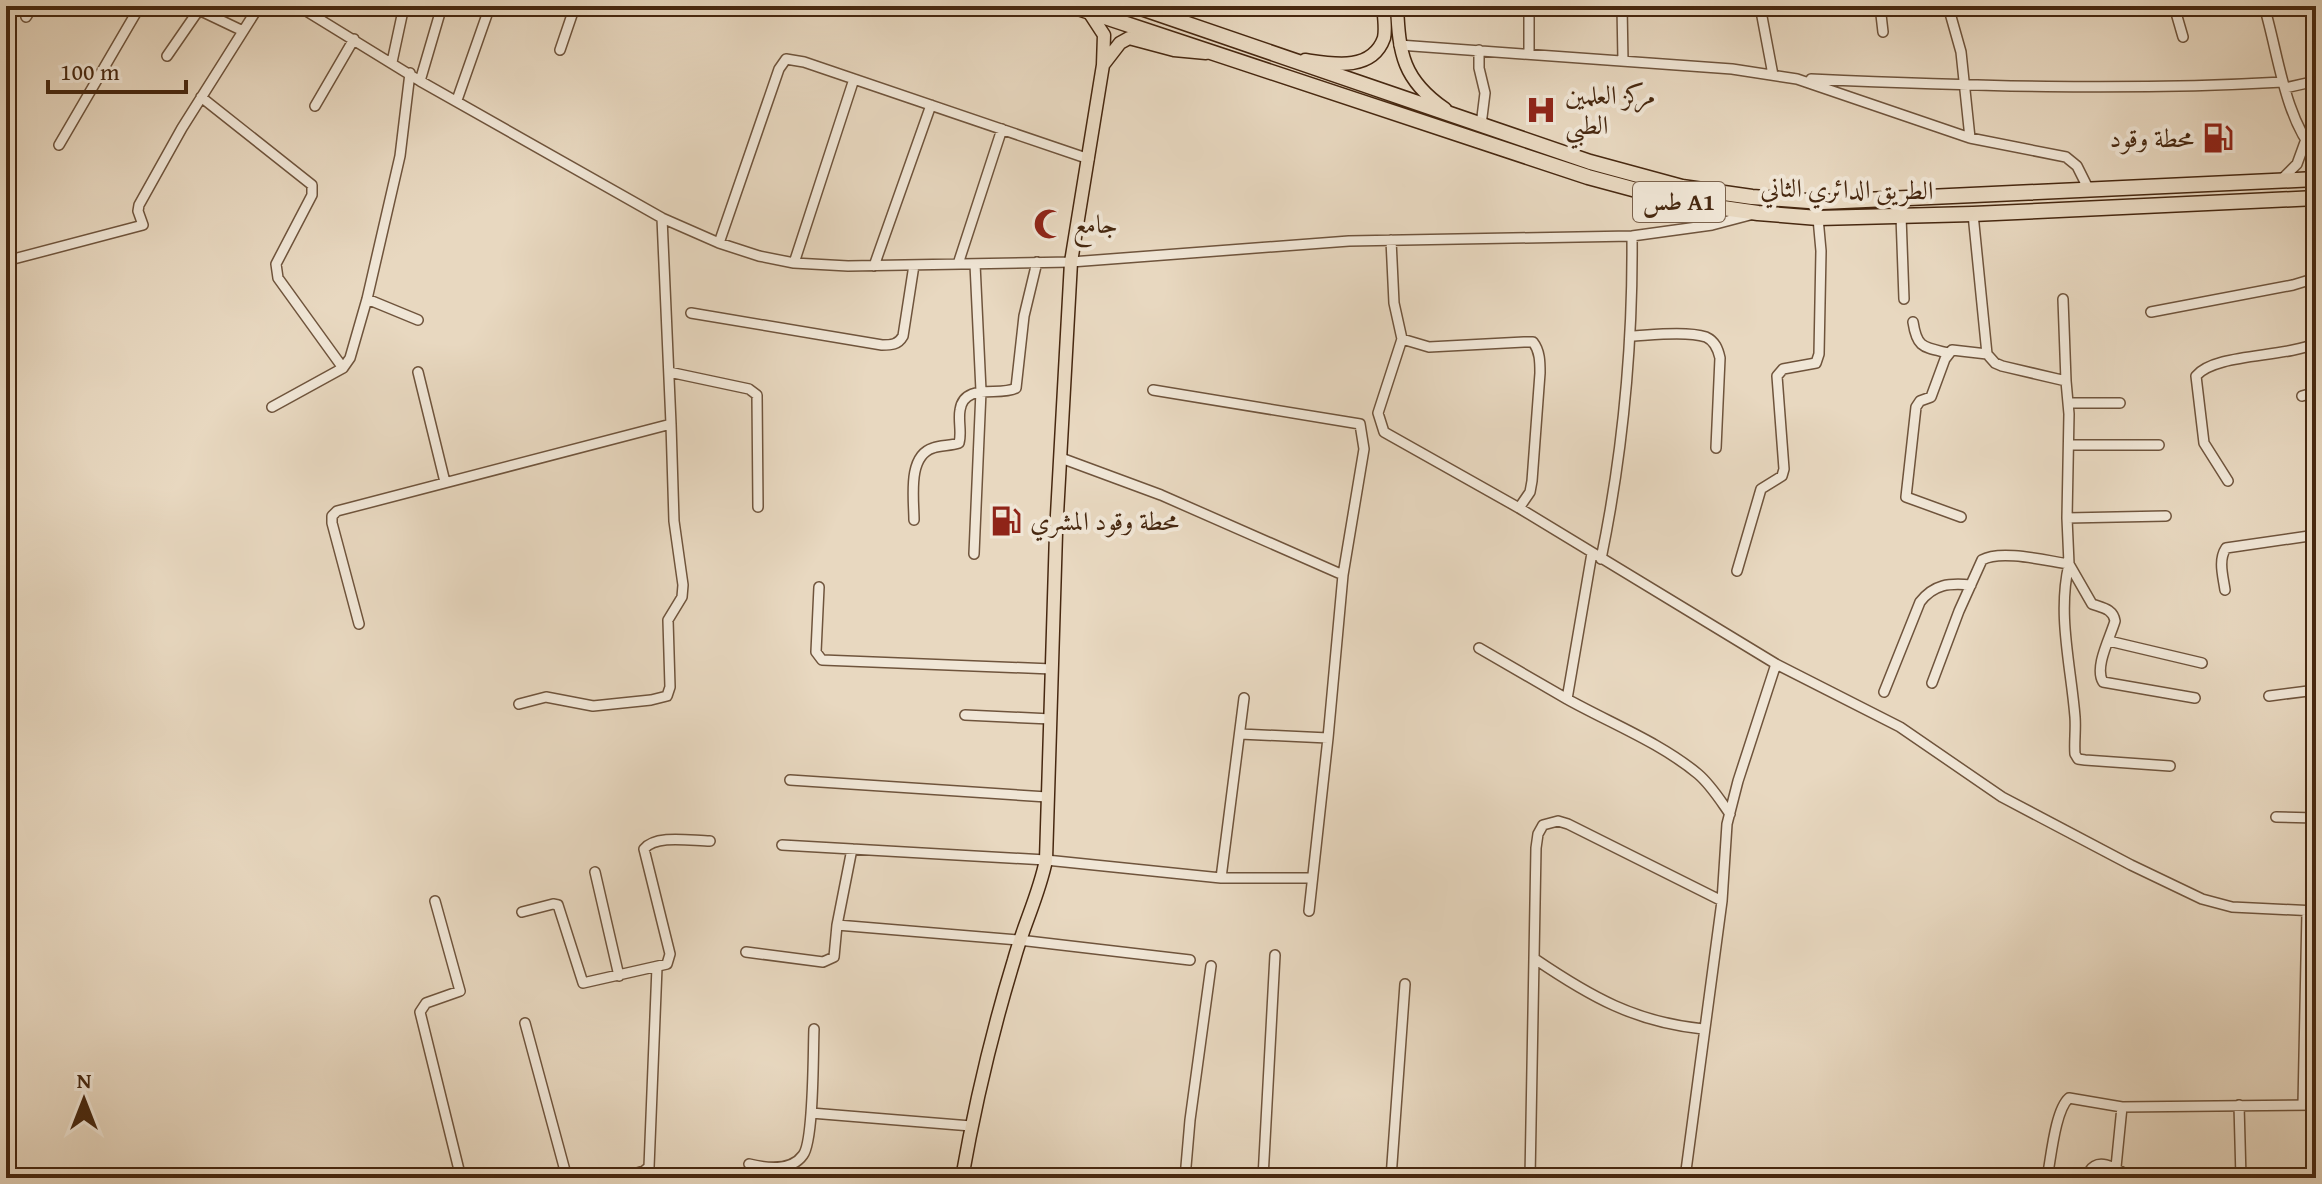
<svg xmlns="http://www.w3.org/2000/svg" width="2322" height="1184" font-family="'Gentium Book Plus',Amiri,serif">
	<style>
		.lines { fill: none; stroke-linecap: round; stroke-linejoin: round }
		.minor-casing { stroke: #6f543c; stroke-width: 12 }
		.major-casing { stroke: #472810; stroke-width: 15 }
		.highway-casing { stroke: #472810; stroke-width: 17 }
		.minor { stroke: #f0e6d6; stroke-width: 9 }
		.major { stroke: #e8d8c0; stroke-width: 12 }
		.highway { stroke: #e8d8c0; stroke-width: 14 }
		.labels { text-anchor: middle; stroke-width: 8; stroke-linejoin: round; paint-order: stroke }
		.shield { fill: #f0e6d6; stroke: #7a614b; stroke-width: 2 }
		.shield-label { font-size: 24px; font-weight: bold; fill: #472810 }
		.poi-label { font-size: 26px; fill: #472810; stroke: #f0e6d6; text-anchor: start }
		.street-label { font-size: 26px; fill: #472810; stroke: #f0e6d6 }
	</style>
	<rect width="100%" height="100%" fill="#e8d8c0"/>
	<filter id="stains"><feTurbulence type="fractalNoise" baseFrequency=".0025" numOctaves="4"/><feColorMatrix values="0 0 0 0 .2 0 0 0 0 .09 0 0 0 0 .02 0 0 0 .5 -.17"/></filter>
	<radialGradient id="worn" r=".72"><stop offset=".6" stop-color="#630" stop-opacity="0"/><stop offset="1" stop-color="#630" stop-opacity=".3"/></radialGradient>
	<g class="lines">
		<g class="minor-casing">
			<path id="minor" d="M298 6 420 81 662 218 719 243 759 256 794 263 848 266 1071 262 1349 241 1632 236 1712 225 1750 215
				M1622 6 1623 61
				M1760 6 1773 75
				M1880 6 1883 32
				M1948 6 1961 52 1970 138
				M2174 6 2183 37
				M2264 6C2278 52 2284 117 2316 154
				M26 17 33 6
				M1399 45 1732 69 1797 79 1970 138 2066 157 2077 166 2088 188
				M560 50 575 6
				M1479 50V68L1485 93 1481 125
				M1529 54V6
				M167 56 196 14 201 11 243 31
				M392 62 404 6
				M1811 79C1968 86 2125 91 2283 82
				M420 81 442 6
				M2285 88 2316 81
				M201 97 312 185V195L276 264 278 278 343 368
				M457 100 490 6
				M315 106 354 39
				M59 145 140 6
				M2281 180 2297 164 2305 142
				M1973 214 1987 354 1995 363 2002 366 2066 381 2069 414 2067 518 2069 564 2092 604C2103 608 2113 609 2115 621 2110 638 2094 667 2103 682L2195 698
				M1901 216 1904 299
				M1391 240 1394 303 1402 339 1378 413 1384 432 1519 508 1776 664 1900 727 2002 797 2131 865 2202 899 2232 907 2316 911
				M719 243 779 69 786 59 804 62 1089 159
				M6 261 143 225 138 211 139 205 182 128 259 6
				M794 263 854 79
				M958 264 1002 129
				M874 266 931 105
				M367 299 418 320
				M2063 299 2066 381
				M2316 309V312
				M2151 312 2293 285 2316 278
				M691 313 882 345C891 345 898 345 903 336L914 265
				M1913 322C1917 348 1923 347 1948 353
				M1632 336C1652 335 1687 331 1706 337 1715 341 1718 349 1720 358L1716 448
				M1402 339 1429 347 1524 342H1533C1540 351 1540 362 1540 373L1532 481 1530 492 1519 508
				M418 372 445 482
				M669 372 749 389 757 395 758 507
				M1153 390 1360 424 1364 449 1343 575 1328 738 1309 911
				M2302 396 2316 392
				M2068 403H2120
				M272 407 343 368 350 358 367 299 400 156 410 73
				M2069 445H2159
				M1061 458 1161 495 1343 575
				M2228 481 2204 443 2196 376C2215 353 2285 358 2316 343
				M1961 517 1906 497 1916 407 1920 401 1931 397 1945 359 1952 350 1987 354
				M2067 518 2166 516
				M914 520C914 499 907 456 933 448 941 445 950 446 959 443 962 433 958 421 960 410 964 382 1000 397 1016 388L1024 316 1037 262
				M1592 553 1567 699C1610 723 1661 743 1698 774 1711 785 1720 800 1730 814
				M974 554 981 391 975 264
				M1601 559C1623 452 1633 345 1632 236
				M1737 571 1761 489 1782 476 1784 469 1777 376 1783 369 1816 363 1819 354 1821 251 1818 218
				M819 587 816 652 822 660 1052 669
				M2225 590C2223 576 2218 560 2226 548L2316 535
				M359 624 332 523V516L337 511 671 424 662 218
				M2109 641 2202 663
				M1479 648 1567 699
				M1932 683 1959 611 1982 560C2001 549 2047 561 2069 564 2057 615 2071 666 2075 717 2076 730 2074 742 2075 754L2078 759 2085 760 2170 766
				M1884 692 1920 602C1934 584 1949 583 1971 585
				M2269 696 2316 690
				M519 704 546 697 593 706 651 700 667 696 670 687 668 620 682 597 683 585 674 521 671 424
				M965 715 1051 719
				M1240 734 1328 738
				M790 780 1047 797
				M2276 817 2316 818
				M782 845 1046 860 1221 878 1244 698
				M595 872 619 976
				M1221 878H1311
				M435 901 460 991 426 1003 420 1012 461 1178
				M522 912 553 904 558 905 583 983 667 964 670 954 644 849C656 834 692 841 710 841
				M837 925 1019 940 1190 960
				M746 952 823 962 834 957 837 925 852 849
				M1535 959C1591 997 1635 1022 1703 1029
				M525 1023 567 1178
				M2239 1105 2241 1178
				M2303 1105 2307 911
				M811 1113 971 1126
				M749 1164C766 1168 791 1172 803 1155 814 1141 813 1051 814 1029
				M2116 1167 2122 1107
				M619 1178 644 1171 649 1167 657 967
				M1185 1178 1190 1120 1211 966
				M1263 1178 1275 955
				M1391 1178 1405 984
				M1530 1178 1536 848 1538 834 1543 825 1558 821 1568 824 1722 901
				M1685 1178 1722 901 1727 824 1738 781 1776 664
				M2047 1178C2051 1159 2055 1110 2069 1098L2122 1107 2316 1105
				M2087 1178C2093 1153 2117 1168 2131 1178"/>
		</g>
		<g class="major-casing">
			<path id="major" d="M1397 6C1399 54 1403 80 1445 109
				M1305 60C1332 64 1372 72 1384 38 1386 29 1384 15 1383 6
				M1103 65 1120 43 1129 38 1174 50 1206 53
				M962 1178C975 1104 992 1032 1014 960 1023 926 1039 895 1046 860L1056 533 1071 262 1103 65 1104 35 1089 12"/>
		</g>
		<g class="highway-casing">
			<path id="highway" d="M1072 6 1588 177 1681 202 1758 213 1818 218 1973 214 2316 198
				M1135 6 1590 162 1682 187 1752 197 1822 202 2316 179"/>
		</g>
		<use href="#minor" class="minor"/>
		<use href="#major" class="major"/>
		<use href="#highway" class="highway"/>
	</g>
	<defs>
		<g id="hospital-bare" transform="scale(2.4)"><path d="M-5-5h3v3.5h4V-5h3V5h-3V1.5h-4V5h-3Z" fill="#8f2418" stroke="#f0e6d6" stroke-width="2.5" paint-order="stroke"/></g>
		<g id="fuel-bare" transform="scale(2.4)"><path d="M-5.5-6h7V0h2V4h1.3V-2.5L3-4.5l.8-.8L6-3V5H2.5V1h-1V6h-7ZM-4.2-4.7v3.2H.2V-4.7Z" fill="#8f2418" stroke="#f0e6d6" stroke-width="2.5" paint-order="stroke"/></g>
		<g id="mosque-bare" transform="scale(2.4)"><path d="M3.5-4.9A6 6 0 1 0 3.5 4.9A5 5 0 1 1 3.5-4.9Z" fill="#8f2418" stroke="#f0e6d6" stroke-width="2.5" paint-order="stroke"/></g>
	</defs>
	<g fill-rule="evenodd">
		<use href="#hospital-bare" x="1541" y="110"/>
		<use href="#fuel-bare" x="2218" y="138"/>
		<use href="#mosque-bare" x="1049" y="224"/>
		<use href="#fuel-bare" x="1006" y="521"/>
	</g>
	<g class="labels">
		<rect class="shield" x="1633" y="182" width="92" height="40" rx="6"/>
		<g class="shield-label">
			<text x="1679" y="210">طس A1</text>
		</g>
		<g class="poi-label">
			<text x="1565" y="104">مركز العلمين<tspan x="1565" dy="30">الطبي</tspan></text>
			<text x="2194" y="147" text-anchor="end">محطة وقود</text>
			<text x="1073" y="233">جامع</text>
			<text x="1030" y="530">محطة وقود المشري</text>
		</g>
		<g class="street-label">
			<text transform="translate(1847 189) rotate(1)" y="9">الطريق الدائري الثاني</text>
		</g>
	</g>
	<rect width="2322" height="1184" fill="none" stroke="#e8d8c0" stroke-width="32"/>
	<rect x="8" y="8" width="2306" height="1168" fill="none" stroke="#472810" stroke-width="4"/>
	<rect x="16" y="16" width="2290" height="1152" fill="none" stroke="#472810" stroke-width="2"/>
	<g transform="translate(84 1100)" stroke="#f0e6d6" stroke-width="6" paint-order="stroke">
	<path d="M0-6L14 30L0 20L-14 30Z" fill="#472810"/>
	<text y="-12" font-size="22" font-weight="bold" text-anchor="middle" fill="#472810">N</text>
	</g>
	<path d="M48 80v12h138v-12" fill="none" stroke="#472810" stroke-width="4"/>
	<text x="60" y="80" font-size="24" fill="#472810" stroke="#f0e6d6" stroke-width="6" paint-order="stroke">100 m</text>
	<rect width="100%" height="100%" filter="url(#stains)"/>
	<rect width="100%" height="100%" fill="url(#worn)"/>
</svg>
